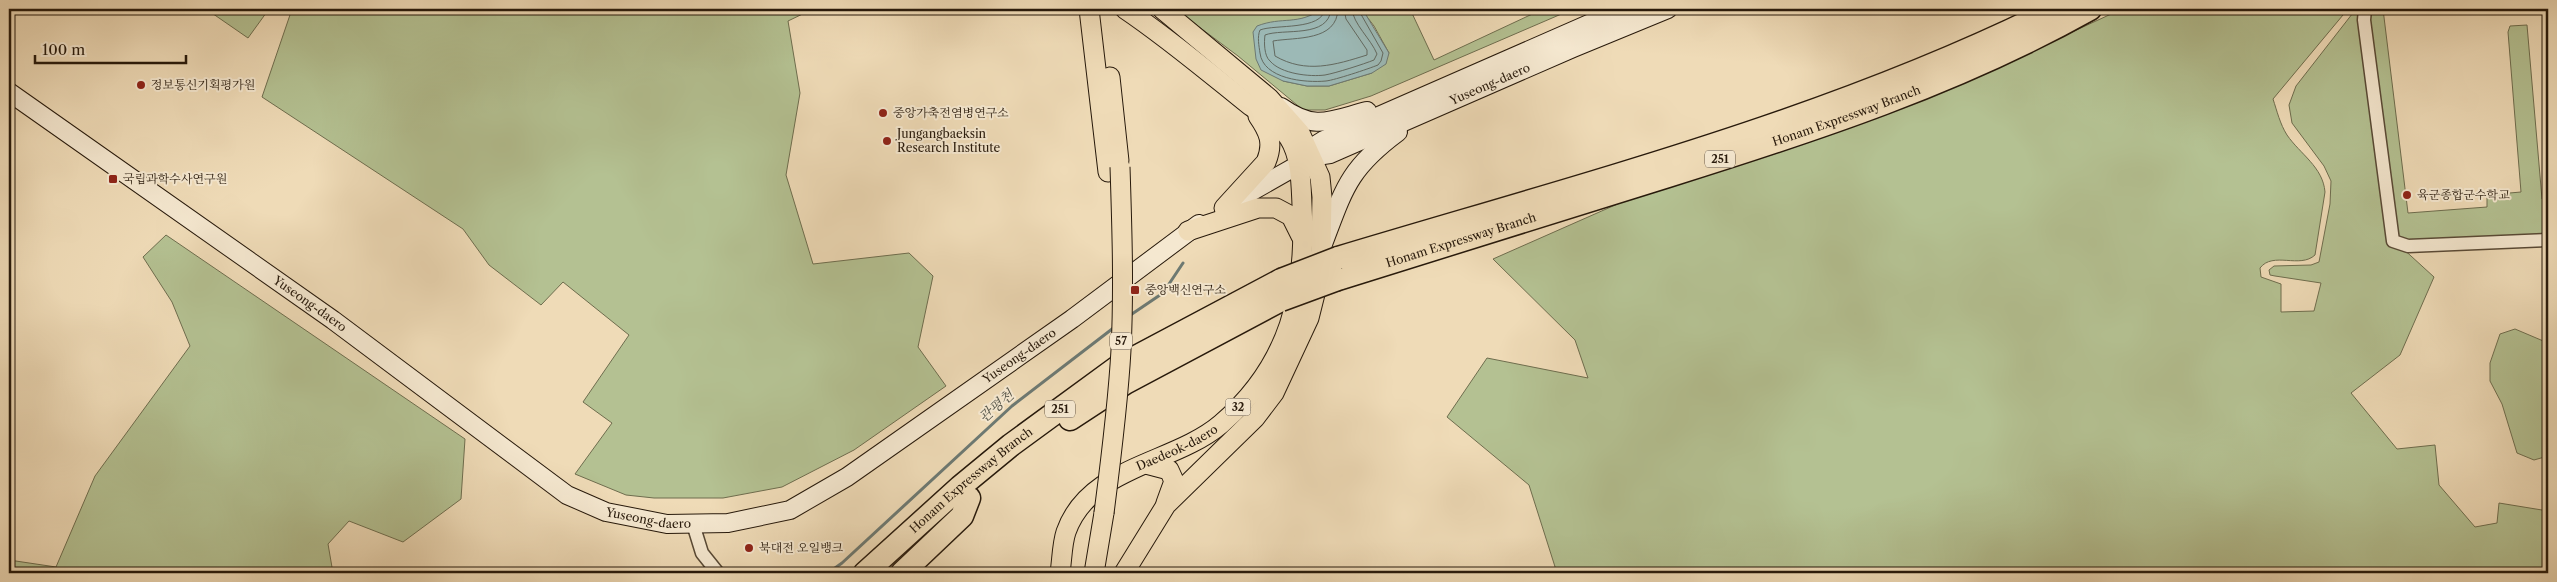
<svg xmlns="http://www.w3.org/2000/svg" width="2557" height="582" font-family="'Libre Caslon Text','Noto Serif KR',serif">
	<style>
		.green { fill: #b4c192; stroke: #6e6d4e }
		.water { fill: #9cb9b6; stroke: #6d7972 }
		.lines { fill: none; stroke-linecap: round; stroke-linejoin: round }
		.shore { stroke: #626960; stroke-width: 1 }
		.stream { stroke: #6d7972; stroke-width: 3 }
		.minor-casing { stroke: #594a36; stroke-width: 15 }
		.secondary-casing { stroke: #27190b; stroke-width: 20 }
		.primary-casing { stroke: #27190b; stroke-width: 21 }
		.motorway-casing { stroke: #27190b; stroke-width: 25 }
		.minor { stroke: #f5e8d0; stroke-width: 12 }
		.secondary { stroke: #f5e8d0; stroke-width: 18 }
		.primary { stroke: #efdbb7; stroke-width: 19 }
		.motorway { stroke: #efdbb7; stroke-width: 22 }
		.primary-bridge-casing { stroke: #27190b; stroke-width: 21; stroke-linecap: butt }
		.motorway-bridge-casing { stroke: #27190b; stroke-width: 25; stroke-linecap: butt }
		.primary-bridge { stroke: #efdbb7; stroke-width: 19 }
		.motorway-bridge { stroke: #efdbb7; stroke-width: 22 }
		.poi-dot { fill: #8f2418; stroke: #f5e8d0; stroke-width: 2 }
		.labels { text-anchor: middle; stroke-width: 4; stroke-linejoin: round; paint-order: stroke }
		.shield { fill: #f5e8d0; stroke: #655746; stroke-width: 1 }
		.shield-label { font-size: 11px; font-weight: bold; fill: #27190b }
		.street-label { font-size: 12px; fill: #27190b; stroke: #f5e8d0 }
		.poi-label { font-size: 12px; fill: #27190b; stroke: #f5e8d0; text-anchor: start }
		.water-label { font-size: 14px; font-style: italic; fill: #505147; stroke: #f5e8d0 }
	</style>
	<rect width="100%" height="100%" fill="#efdbb7"/>
	<filter id="stains"><feTurbulence type="fractalNoise" baseFrequency=".004" numOctaves="4"/><feColorMatrix values="0 0 0 0 .2 0 0 0 0 .09 0 0 0 0 .02 0 0 0 .5 -.17"/></filter>
	<radialGradient id="worn" r=".72"><stop offset=".6" stop-color="#630" stop-opacity="0"/><stop offset="1" stop-color="#630" stop-opacity=".3"/></radialGradient>
	<path class="green" d="M206 9H269L248 38Z
		M292 9H813L788 21 800 93 786 175 813 264 909 253 933 276 918 347 946 386 854 450 782 487 723 498H654L626 495 575 474 612 423 583 402 629 335 563 282 541 305 489 265 463 229 262 97Z
		M1175 9H1322L1309 18 1288 21 1283 81 1307 86H1329L1372 73 1389 53 1374 26 1361 9H1410L1434 60 1543 9H1573L1371 96 1325 110H1303L1238 56Z
		M2122 9H2348L2273 99C2277 111 2280 124 2287 135 2300 154 2323 167 2325 192L2315 255C2300 269 2273 251 2260 268L2261 277 2281 284V312L2314 311 2321 283 2275 276 2270 275 2269 270 2274 266 2311 265 2319 262 2330 204 2331 181 2324 166 2292 123 2289 105 2296 86 2356 9H2363L2388 235 2434 277 2400 355 2351 393 2397 449 2435 445 2439 485 2475 527 2497 523 2499 503 2548 511V573H1557L1529 485 1447 417 1487 358 1588 378 1575 340 1493 259 1656 187 1970 79Z
		M2369 9H2383L2408 213 2487 207V195L2521 192 2508 32 2510 26 2527 25 2542 199H2548V237L2411 242 2398 238Z
		M166 235 465 439 461 499 403 542 349 521 328 544 333 573H9V560L56 567 95 476 190 346 172 302 143 257Z
		M2515 329 2548 343V456L2534 460 2517 453 2502 404 2490 381V363L2500 334Z"/>
	<path class="water" d="M1322 9 1363 10 1389 53 1386 64 1372 73 1329 86H1307L1283 81 1261 70 1256 59 1253 32 1257 26C1283 16 1297 26 1322 9Z"/>
	<g class="lines">
		<path class="shore" d="M1325 9C1322 31 1275 24 1260 30 1257 37 1259 46 1260 53 1263 79 1305 83 1326 81 1335 80 1368 69 1378 65L1381 61 1383 53 1358 9
			M1331 9C1329 39 1283 28 1265 35 1264 42 1264 56 1270 61 1281 74 1310 77 1325 75 1336 73 1364 64 1374 60L1377 54C1371 39 1353 24 1352 9
			M1338 9C1337 42 1295 37 1273 41L1275 56C1306 74 1335 65 1367 55V50L1346 19 1344 9"/>
		<path class="stream" d="M1129 316 1163 293 1183 263
			M828 573 842 563 1012 406 1116 326"/>
		<g class="minor-casing">
			<path id="minor" d="M2365 9 2364 20 2393 241 2408 246 2548 240
				M693 524 702 553 718 573"/>
		</g>
		<g class="secondary-casing">
			<g id="secondary">
				<path id="s1" d="M1623 9 1324 140 1316 145 1310 157 1330 154 1573 48 1668 9"/>
				<path id="s2" d="M9 92 333 320 567 495 606 512 667 524 728 523 790 510 847 477 1072 319 1199 224"/>
				<path d="M1281 107C1315 131 1329 121 1367 111"/>
				<path d="M1233 202 1298 165"/>
				<path d="M1323 244C1344 189 1348 169 1398 132"/>
			</g>
		</g>
		<g class="primary-casing">
			<g id="primary">
				<path d="M1089 9 1108 172"/>
				<path d="M1110 77 1119 161"/>
				<path d="M1224 208 1266 162C1274 143 1269 132 1258 116"/>
				<path d="M1188 231 1258 208H1276L1291 216 1301 236"/>
				<path d="M1146 464 1169 470 1174 481 1166 503"/>
				<path id="s3" d="M1060 573C1062 560 1062 544 1066 532 1089 466 1174 464 1221 424 1290 365 1307 292 1302 205 1301 183 1301 157 1289 138 1280 124 1261 114 1248 104 1207 71 1168 38 1125 9"/>
				<path d="M1094 573 1104 513"/>
				<path d="M1124 573 1166 505 1255 418 1274 393 1309 318 1318 282 1321 247 1322 197 1320 177 1300 133 1269 98 1162 9"/>
			</g>
		</g>
		<g class="motorway-casing">
			<g id="motorway">
				<path d="M1338 258C1580 185 1828 122 2055 9"/>
				<path id="s4" d="M1338 279C1448 244 1558 210 1668 176 1812 131 1958 83 2090 9"/>
				<path d="M1070 419 1125 383 1281 300"/>
				<path id="s5" d="M865 573 960 487 1011 445 1119 366 1281 280"/>
				<path d="M902 573 962 516 969 498"/>
			</g>
		</g>
		<use href="#minor" class="minor"/>
		<use href="#secondary" class="secondary"/>
		<use href="#primary" class="primary"/>
		<use href="#motorway" class="motorway"/>
		<g class="primary-bridge-casing">
			<path id="primary-bridge" d="M1104 513C1111 459 1118 405 1121 350 1124 289 1122 228 1120 167"/>
		</g>
		<g class="motorway-bridge-casing">
			<path id="motorway-bridge" d="M1281 280 1338 258
				M1281 300 1338 279"/>
		</g>
		<use href="#primary-bridge" class="primary-bridge"/>
		<use href="#motorway-bridge" class="motorway-bridge"/>
	</g>
	<g class="poi-dot">
		<circle cx="141" cy="85" r="5"/>
		<circle cx="883" cy="113" r="5"/>
		<circle cx="887" cy="141" r="5"/>
		<rect x="108" y="174" width="10" height="10" rx="2.5"/>
		<circle cx="2407" cy="195" r="5"/>
		<rect x="1130" y="285" width="10" height="10" rx="2.5"/>
		<circle cx="749" cy="548" r="5"/>
	</g>
	<g class="labels">
		<g class="shield">
			<rect x="1705" y="150.5" width="30" height="17" rx="4"/>
			<rect x="1110" y="332.5" width="22" height="17" rx="4"/>
			<rect x="1225.5" y="398.5" width="25" height="17" rx="4"/>
			<rect x="1045" y="400.5" width="30" height="17" rx="4"/>
		</g>
		<g class="shield-label">
			<text x="1720" y="163">251</text>
			<text x="1121" y="345">57</text>
			<text x="1238" y="411">32</text>
			<text x="1060" y="413">251</text>
		</g>
		<g class="street-label">
			<text dy="4" stroke="none"><textPath href="#s1" startOffset="544">Yuseong-daero</textPath></text>
			<text dy="4" stroke="none"><textPath href="#s4" startOffset="534">Honam Expressway Branch</textPath></text>
			<text dy="4" stroke="none"><textPath href="#s4" startOffset="129">Honam Expressway Branch</textPath></text>
			<text dy="4" stroke="none"><textPath href="#s2" startOffset="368">Yuseong-daero</textPath></text>
			<text dy="4" stroke="none"><textPath href="#s2" startOffset="1194">Yuseong-daero</textPath></text>
			<text dy="4" stroke="none"><textPath href="#s3" startOffset="185">Daedeok-daero</textPath></text>
			<text dy="4" stroke="none"><textPath href="#s5" startOffset="141">Honam Expressway Branch</textPath></text>
			<text dy="4" stroke="none"><textPath href="#s2" startOffset="774">Yuseong-daero</textPath></text>
		</g>
		<g class="poi-label">
			<text x="151" y="89">정보통신기획평가원</text>
			<text x="893" y="117">중앙가축전염병연구소</text>
			<text x="897" y="138">Jungangbaeksin<tspan x="897" dy="14">Research Institute</tspan></text>
			<text x="123" y="183">국립과학수사연구원</text>
			<text x="2417" y="199">육군종합군수학교</text>
			<text x="1145" y="294">중앙백신연구소</text>
			<text x="759" y="552">북대전 오일뱅크</text>
		</g>
		<g class="water-label">
			<text transform="translate(996 406) rotate(-41)" y="5">관평천</text>
		</g>
	</g>
	<rect width="2557" height="582" fill="none" stroke="#efdbb7" stroke-width="30"/>
	<rect x="10" y="10" width="2537" height="562" fill="none" stroke="#27190b" stroke-width="2.5"/>
	<rect x="15" y="15" width="2527" height="552" fill="none" stroke="#27190b"/>
	<path d="M35 55v8h151v-8" fill="none" stroke="#27190b" stroke-width="2.5"/>
	<text x="42" y="55" font-size="15" fill="#27190b" stroke="#f5e8d0" stroke-width="4" paint-order="stroke">100 m</text>
	<rect width="100%" height="100%" filter="url(#stains)"/>
	<rect width="100%" height="100%" fill="url(#worn)"/>
</svg>
